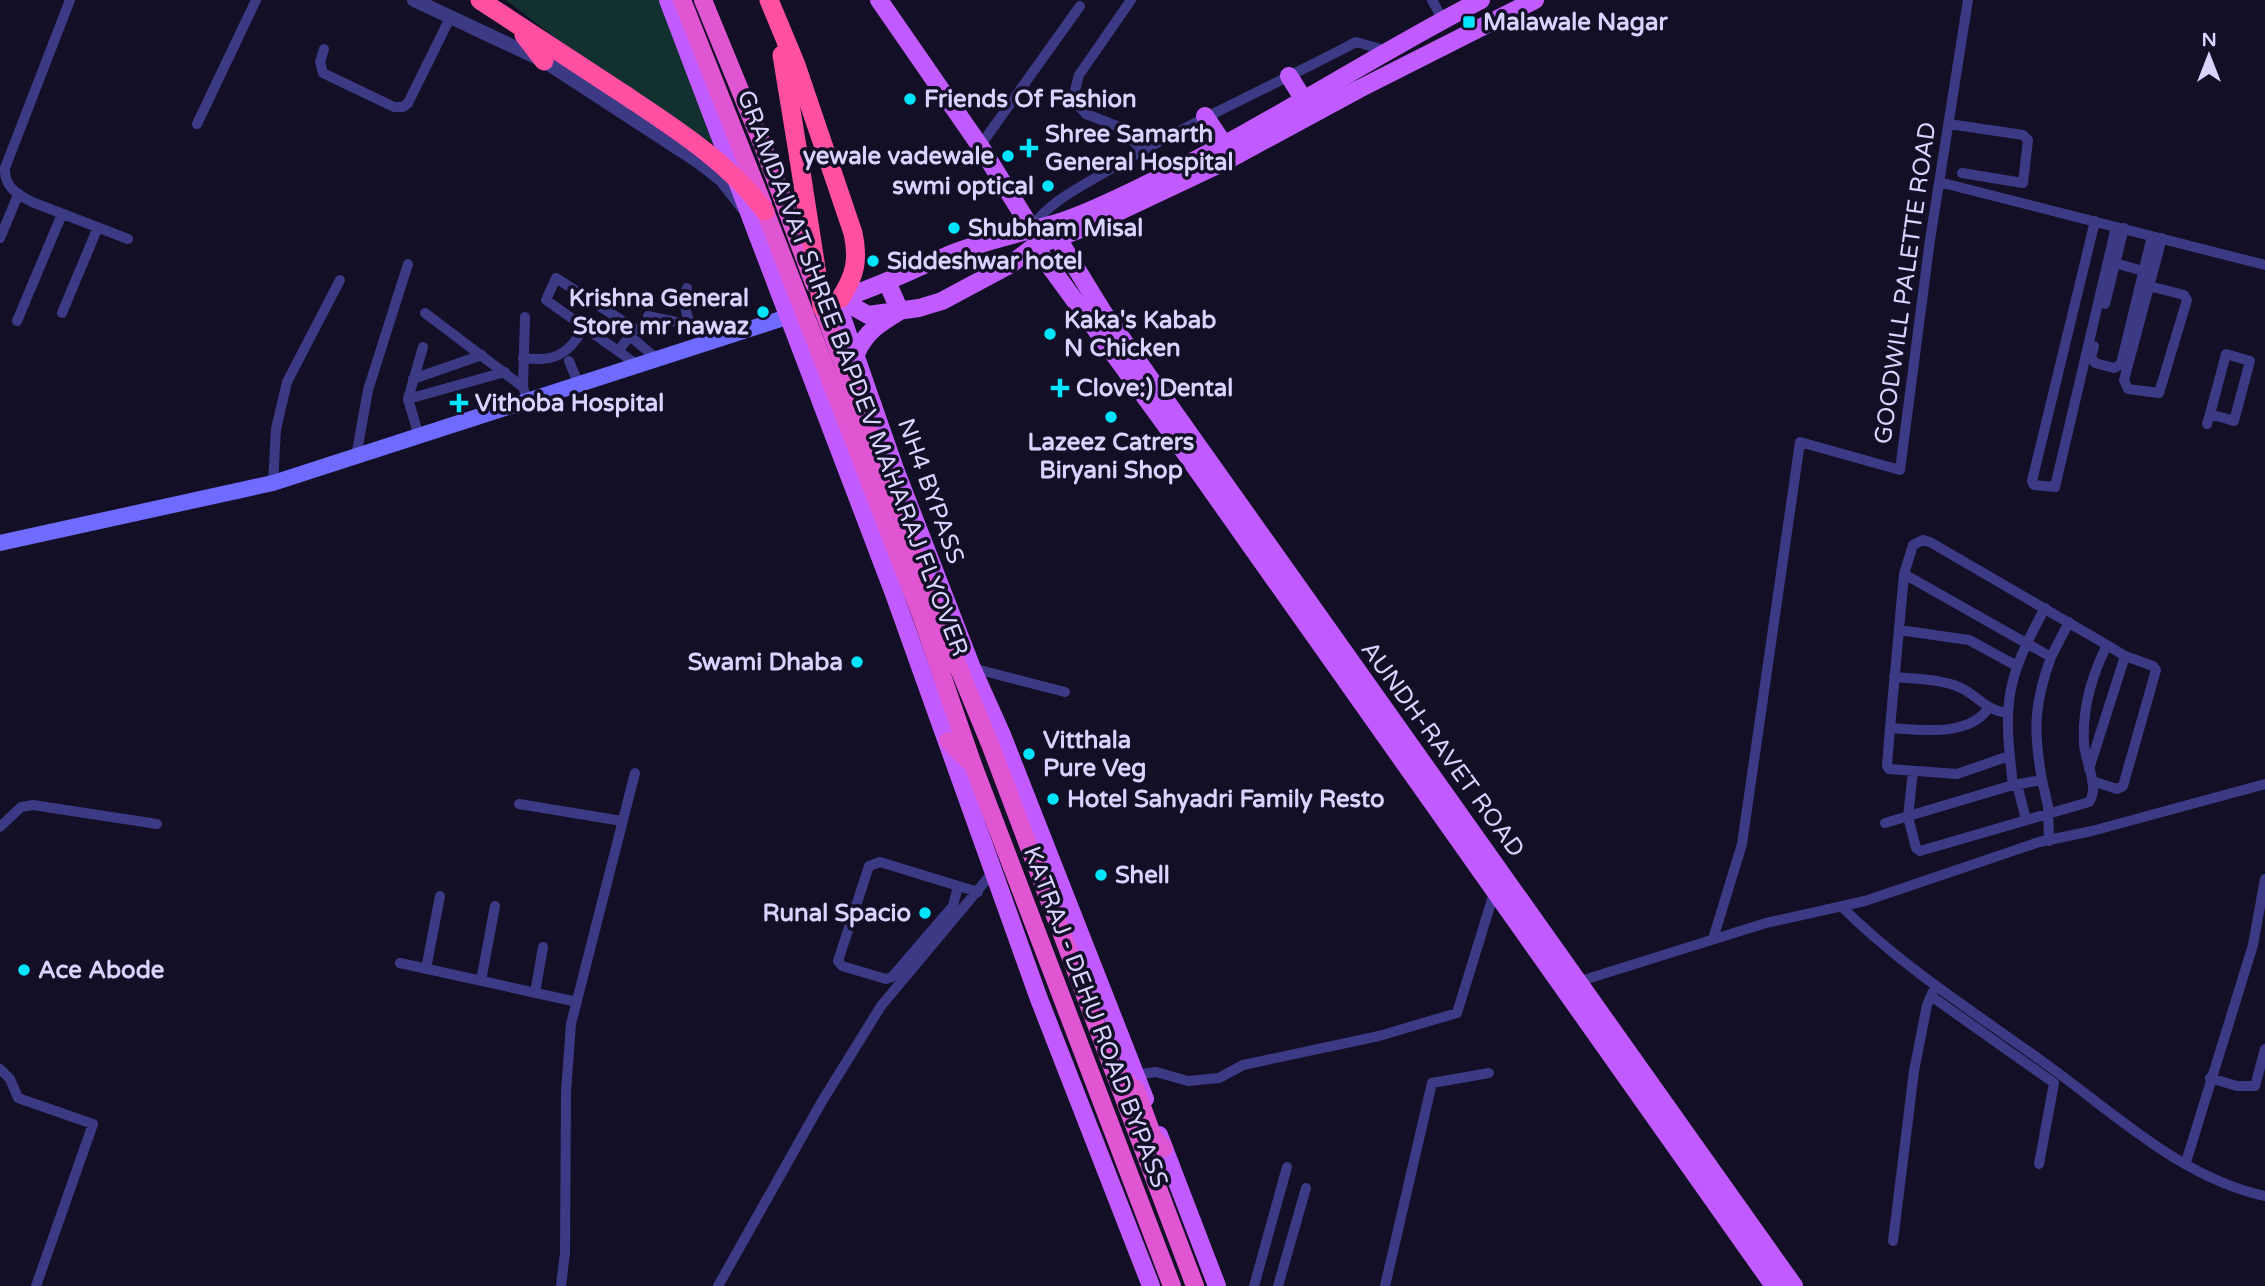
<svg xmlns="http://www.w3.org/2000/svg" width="2265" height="1286" font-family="'Varela Round',sans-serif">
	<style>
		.green { fill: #12302f }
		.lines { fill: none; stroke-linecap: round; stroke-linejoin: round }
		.minor { stroke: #3d3a85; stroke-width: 10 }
		.tertiary { stroke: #3d3a85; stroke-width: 14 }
		.secondary { stroke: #6f6bff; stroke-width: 16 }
		.primary { stroke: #c25bff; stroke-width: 18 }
		.trunk { stroke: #e055d1; stroke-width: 18 }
		.motorway { stroke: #ff4fa3; stroke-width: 19 }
		.trunk-bridge { stroke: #e055d1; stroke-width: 18 }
		.motorway-bridge { stroke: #ff4fa3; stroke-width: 19 }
		.poi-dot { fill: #00e5ff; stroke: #130f26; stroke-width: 2.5 }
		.labels { text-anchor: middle; stroke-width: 7; stroke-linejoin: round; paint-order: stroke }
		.poi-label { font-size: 24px; font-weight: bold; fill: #d9d4ff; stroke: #130f26; text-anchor: start }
		.street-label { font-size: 24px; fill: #d9d4ff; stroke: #130f26 }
	</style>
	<rect width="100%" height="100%" fill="#130f26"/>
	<path class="green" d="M506 0H662L715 145 571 50Z"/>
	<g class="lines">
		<path class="minor" d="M70 0 5 168C4 186 16 194 32 202L128 239
			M1131 0 1079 75 1074 94 1076 103 1086 114 1122 128 1141 150
			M1432 0 1443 20
			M324 49 320 62 323 73 394 107H403L408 103 451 16
			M197 124 256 0
			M1949 124 2023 135 2028 140 2023 183 1962 173
			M980 146 1080 6
			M1939 182 2265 265
			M2095 221 2032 481 2034 485 2055 487 2116 227
			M1031 228C1050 201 1079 188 1107 171 1188 123 1273 86 1356 42L1388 51
			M0 238 18 195
			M2122 265 2143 271
			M2149 286 2184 295 2187 300 2159 393 2128 389 2124 380 2162 238
			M687 288C681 314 689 324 709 342
			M2105 304 2124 228
			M62 313 98 227
			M425 313 523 387 528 402
			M648 316 690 325
			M17 321 62 214
			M630 336 658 360
			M2094 346 2091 357 2095 363 2114 368 2121 364 2152 236
			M619 350 635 329 556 278 546 300 639 366
			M523 358C552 362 568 356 582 330
			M569 361 579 385
			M413 379 482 355
			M523 387 525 317
			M408 399 505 372
			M2207 424 2210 414 2226 354 2250 361 2234 421 2210 414
			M419 436 408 399 423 347
			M356 457 368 390 408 264
			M273 483 276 429 287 382 340 280
			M1904 574 1913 545 1923 540 1930 542 2107 645C2092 675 2082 710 2084 744 2085 761 2100 787 2089 802L1920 851 1916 848 1908 817 1913 771
			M2045 608C2005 681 2003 703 2013 785L2042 780 2048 806 2049 841
			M1899 630 1969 640 2015 665
			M2051 657 2069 622
			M972 668 1065 692
			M1894 677C1915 679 1940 679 1959 687 1979 696 1983 709 2006 713
			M1988 709C1967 737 1921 730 1890 728L1904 574 2051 657C2034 704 2033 730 2042 780
			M1890 728 1887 766 1889 769 1957 774 2009 756
			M2089 769 2125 656 2107 645
			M2092 781 2117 789 2123 786 2156 670 2153 666 2125 656
			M2017 784 2026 820
			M519 804 622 821
			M1885 823 2013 785
			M0 827 21 807 33 805 157 824
			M958 886 953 906 892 977 886 979 842 966 838 961 869 866 880 862 978 892
			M1841 906C1901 966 1971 1010 2039 1059 2110 1109 2178 1177 2265 1196
			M1713 939 1742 844 1800 442 1900 470 1930 240 1968 0
			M400 963 577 1002
			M426 969 440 896
			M481 981 495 906
			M1574 983 1766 923 1865 901 2039 842 2092 831 2265 784
			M535 993 543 947
			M1931 996 2054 1083 2039 1164
			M0 1069 10 1079 18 1098 93 1124 36 1286
			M1135 1075 1156 1072 1188 1081 1219 1078 1243 1065 1379 1036 1457 1013 1494 893
			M2210 1078 2237 1086H2255L2265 1049
			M2186 1162 2253 945 2265 879
			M1893 1241 1914 1071 1927 1005 1935 987
			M561 1286 565 1253 566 1092 571 1024 635 773
			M718 1286 821 1103 881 1006 993 872
			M1254 1286 1287 1167
			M1278 1286 1306 1188
			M1385 1286 1432 1083 1489 1073"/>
		<path class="tertiary" d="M414 0 544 61 699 162 722 180 743 207"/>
		<path class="secondary" d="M0 543 273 483 790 316"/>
		<path class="primary" d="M668 0 893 591 1039 999 1151 1286
			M879 0 980 146 1031 228
			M1289 76 1304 100
			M1205 116 1223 143
			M1057 237 1103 312 1794 1286
			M1035 246 1164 423 1774 1286
			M840 299 868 315 919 308 942 301 1011 264 1035 246 1086 227 1226 161 1359 89 1535 0
			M836 300 895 469 972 668 1002 735 1145 1099
			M833 301C872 290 908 271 946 256 985 240 1024 233 1063 221 1095 210 1126 194 1155 180 1267 126 1371 57 1481 0
			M856 354C865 332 880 323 900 311L887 282
			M1159 1135 1217 1286"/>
		<path class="trunk" d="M682 0 763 204
			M703 0 763 146
			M822 307 933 606 990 744 1195 1286
			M920 612 973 765 1172 1286
			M948 741 971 763
			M1114 1072 1136 1090 1154 1139 1164 1148"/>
		<path class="motorway" d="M480 0 625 95
			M769 0 796 65 853 233C859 260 855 276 840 299
			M524 35 544 61
			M782 55 799 159"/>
		<path class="trunk-bridge" d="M763 146 814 284
			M765 211 920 612"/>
		<path class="motorway-bridge" d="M625 95C676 129 727 161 765 211
			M799 159 822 307"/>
	</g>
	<g class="poi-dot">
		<rect x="1462" y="15" width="14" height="14" rx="3.5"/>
		<circle cx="910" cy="99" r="7"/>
		<path d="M1025.5 137.5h7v7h7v7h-7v7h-7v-7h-7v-7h7z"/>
		<circle cx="1008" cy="156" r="7"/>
		<circle cx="1048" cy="186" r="7"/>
		<circle cx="954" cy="228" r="7"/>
		<circle cx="873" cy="261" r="7"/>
		<circle cx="763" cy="312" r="7"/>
		<circle cx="1050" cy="334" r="7"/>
		<path d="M1056.5 377.5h7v7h7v7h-7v7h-7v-7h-7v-7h7z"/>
		<path d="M455.5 392.5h7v7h7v7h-7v7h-7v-7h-7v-7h7z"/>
		<circle cx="1111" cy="417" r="7"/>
		<circle cx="857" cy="662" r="7"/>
		<circle cx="1029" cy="754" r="7"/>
		<circle cx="1053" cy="799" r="7"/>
		<circle cx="1101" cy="875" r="7"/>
		<circle cx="925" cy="913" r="7"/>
		<circle cx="24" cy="970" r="7"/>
	</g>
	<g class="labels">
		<g class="poi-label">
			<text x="1483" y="30">Malawale Nagar</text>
			<text x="924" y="107">Friends Of Fashion</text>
			<text x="1045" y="142">Shree Samarth<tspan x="1045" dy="28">General Hospital</tspan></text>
			<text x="994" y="164" text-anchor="end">yewale vadewale</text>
			<text x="1034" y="194" text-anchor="end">swmi optical</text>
			<text x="968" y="236">Shubham Misal</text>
			<text x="887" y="269">Siddeshwar hotel</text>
			<text x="749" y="306" text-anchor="end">Krishna General<tspan x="749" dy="28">Store mr nawaz</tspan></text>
			<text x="1064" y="328">Kaka's Kabab<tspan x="1064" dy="28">N Chicken</tspan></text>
			<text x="1076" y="396">Clove:) Dental</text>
			<text x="475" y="411">Vithoba Hospital</text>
			<text x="1111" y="450" text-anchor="middle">Lazeez Catrers<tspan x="1111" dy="28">Biryani Shop</tspan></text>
			<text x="843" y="670" text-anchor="end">Swami Dhaba</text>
			<text x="1043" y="748">Vitthala<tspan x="1043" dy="28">Pure Veg</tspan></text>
			<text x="1067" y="807">Hotel Sahyadri Family Resto</text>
			<text x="1115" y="883">Shell</text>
			<text x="911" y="921" text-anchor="end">Runal Spacio</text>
			<text x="38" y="978">Ace Abode</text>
		</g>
		<g class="street-label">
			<text transform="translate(1905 283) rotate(-82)" y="8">GOODWILL PALETTE ROAD</text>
			<text transform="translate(853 373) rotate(69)" y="8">GRAMDAIVAT SHREE BAPDEV MAHARAJ FLYOVER</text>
			<text transform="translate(931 491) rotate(70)" y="8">NH4 BYPASS</text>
			<text transform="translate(1443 749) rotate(54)" y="8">AUNDH-RAVET ROAD</text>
			<text transform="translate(1096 1017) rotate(69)" y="8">KATRAJ - DEHU ROAD BYPASS</text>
		</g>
	</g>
	<g transform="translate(2209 56)" stroke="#130f26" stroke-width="5" paint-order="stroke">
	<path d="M0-5L12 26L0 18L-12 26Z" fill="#d9d4ff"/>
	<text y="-10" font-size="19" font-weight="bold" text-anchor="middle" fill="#d9d4ff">N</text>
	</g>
</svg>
